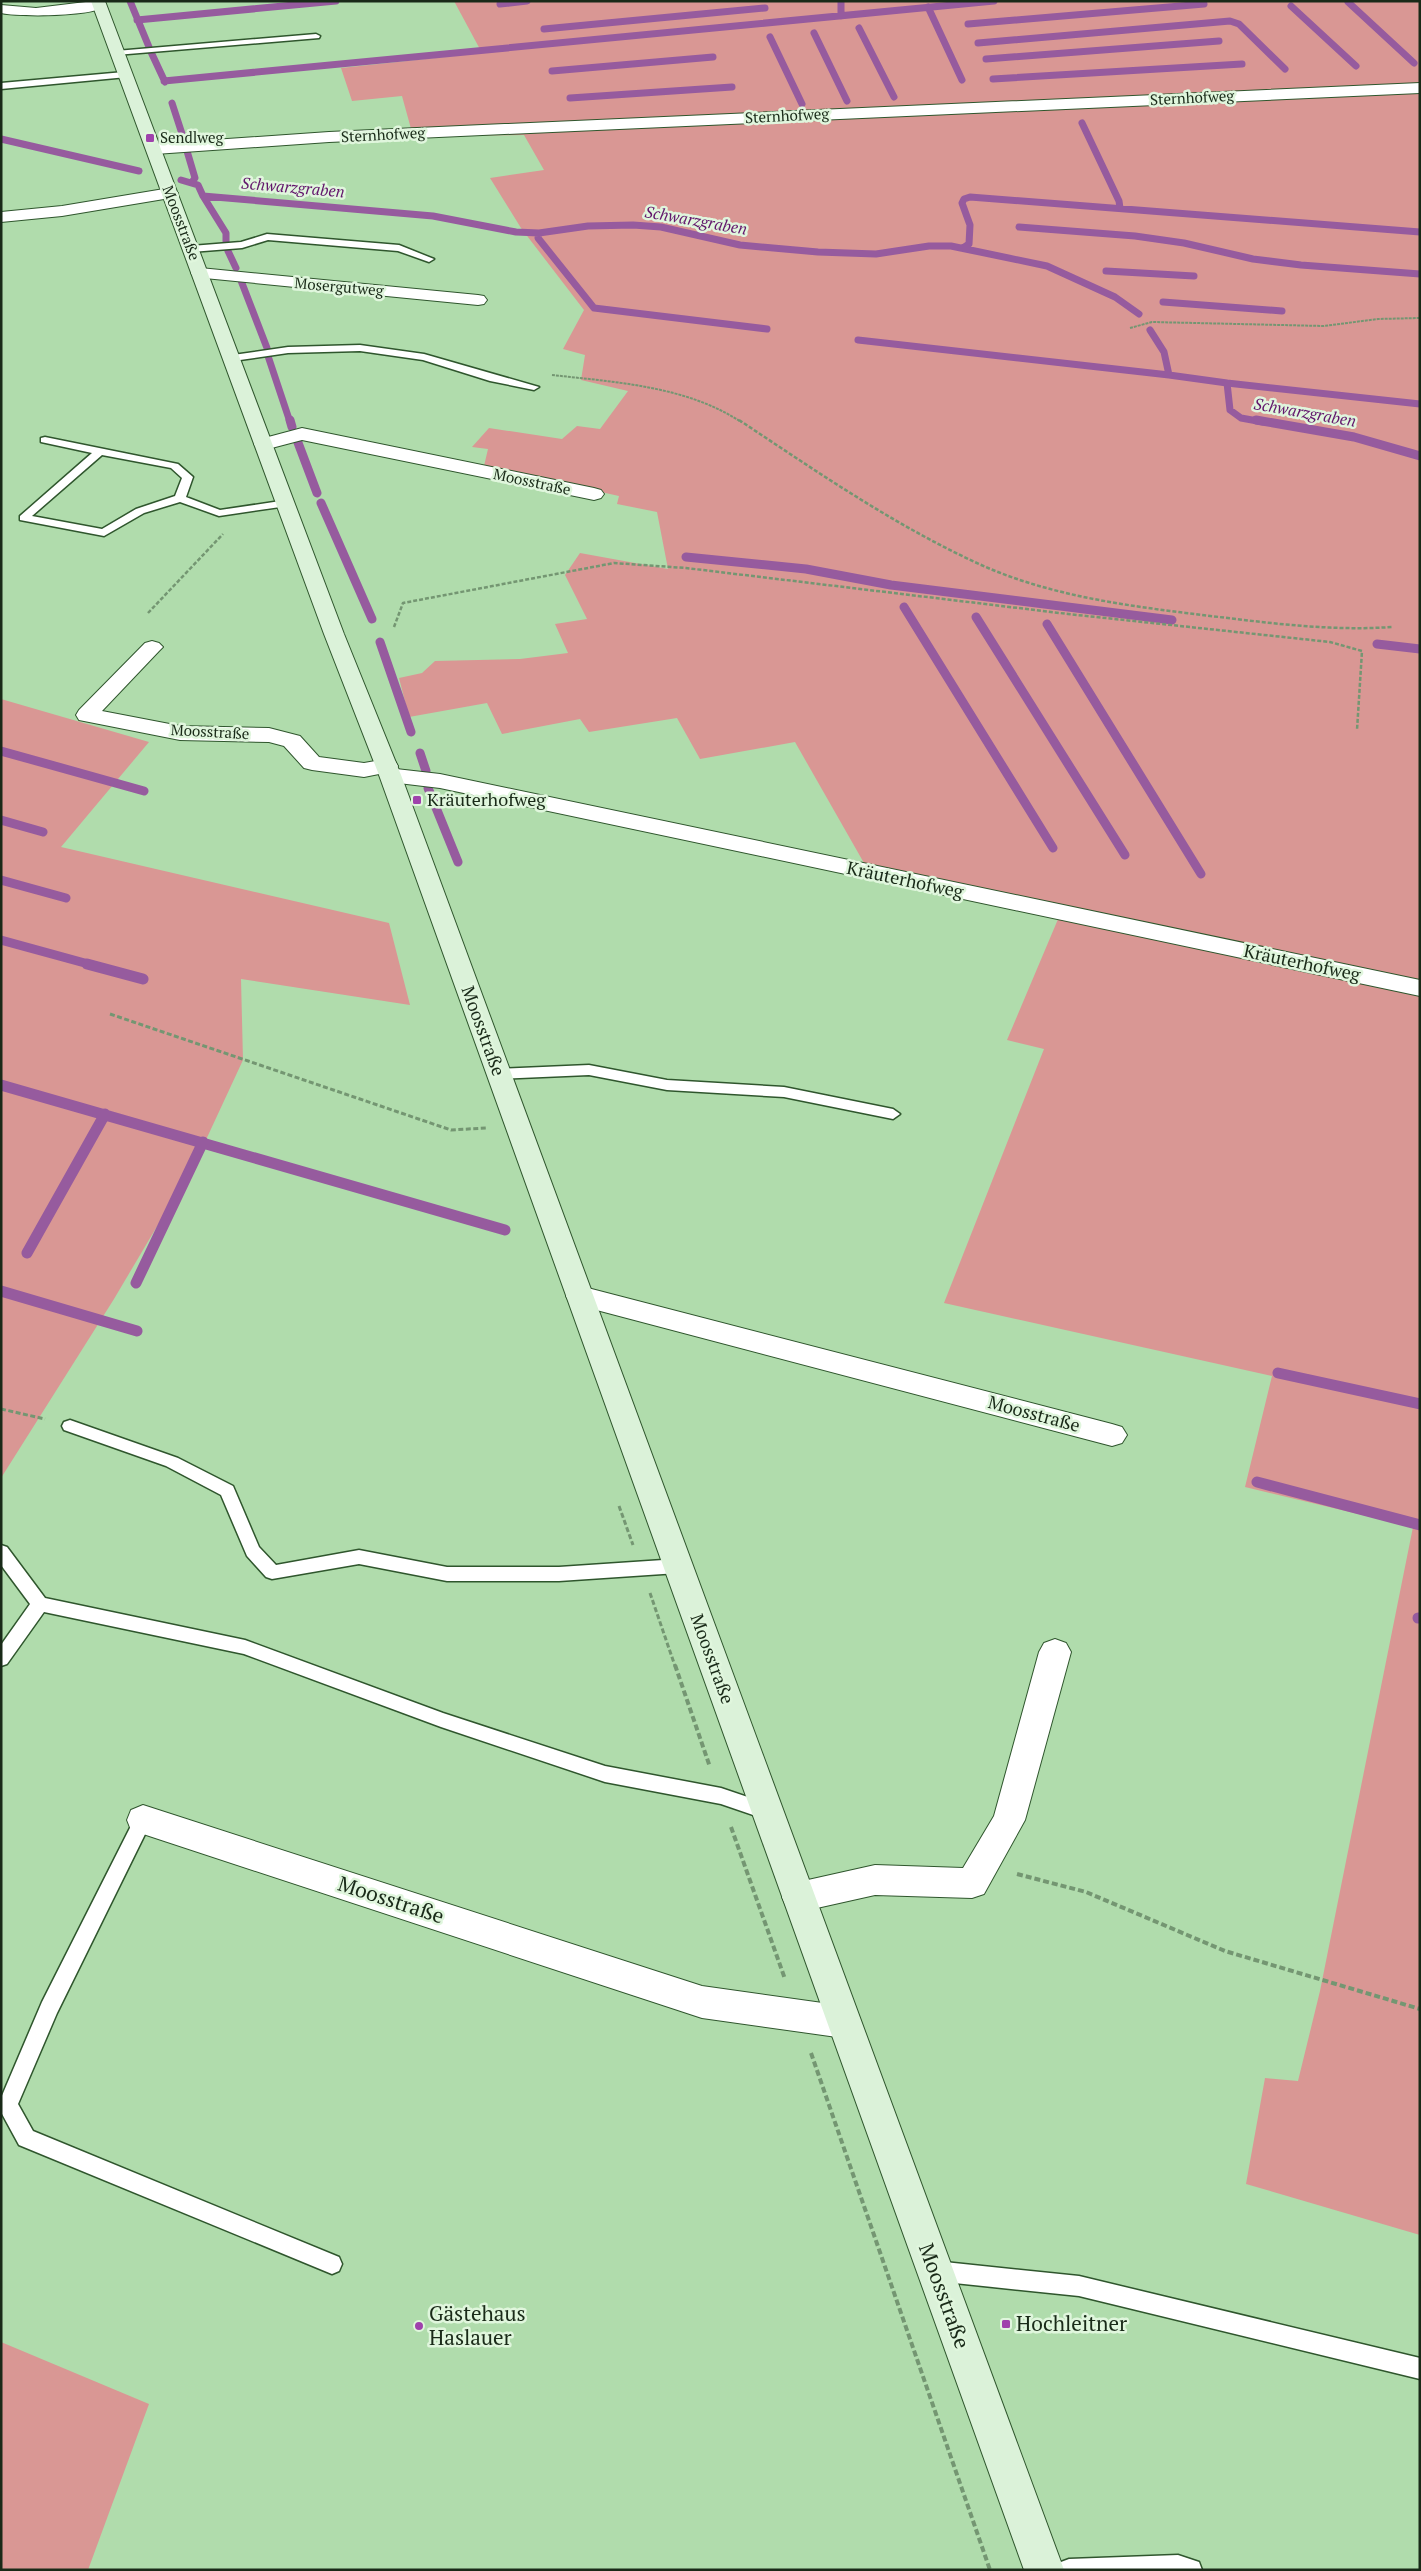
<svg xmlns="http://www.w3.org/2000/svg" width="1421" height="2571" font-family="'PT Serif',serif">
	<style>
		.green { fill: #d99794 }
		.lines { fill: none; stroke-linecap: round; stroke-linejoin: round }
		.stream-far2 { stroke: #965b9e; stroke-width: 7 }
		.stream-far1 { stroke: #965b9e; stroke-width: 9 }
		.stream { stroke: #965b9e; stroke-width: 11 }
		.lane-casing { stroke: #2f562d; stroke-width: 3 }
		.street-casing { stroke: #2f562d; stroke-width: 2 }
		.secondary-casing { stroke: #2f562d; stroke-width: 2 }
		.path-far3 { stroke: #749672; stroke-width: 2; stroke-dasharray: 3 1; stroke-linecap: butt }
		.path-far2 { stroke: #749672; stroke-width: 2.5; stroke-dasharray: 4 2; stroke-linecap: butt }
		.path-far1 { stroke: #749672; stroke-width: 3; stroke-dasharray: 5 2.5; stroke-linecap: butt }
		.path { stroke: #749672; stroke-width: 4; stroke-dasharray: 6 3; stroke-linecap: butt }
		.lane { fill: #fff; fill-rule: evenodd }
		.street { fill: #fff; fill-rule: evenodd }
		.secondary { fill: #dbf2d9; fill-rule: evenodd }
		.poi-dot { fill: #9f42ac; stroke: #e0f6dd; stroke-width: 2 }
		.labels { text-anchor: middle; stroke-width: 5; stroke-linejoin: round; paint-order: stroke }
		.far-street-label { font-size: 15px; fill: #192a18; stroke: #e0f6dd }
		.far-poi-label { font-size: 15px; fill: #192a18; stroke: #e0f6dd; text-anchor: start }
		.far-water-label { font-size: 16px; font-style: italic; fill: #62166c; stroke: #e0f6dd }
		.poi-label { font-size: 18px; fill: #192a18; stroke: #e0f6dd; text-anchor: start }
		.street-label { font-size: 18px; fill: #192a18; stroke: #e0f6dd }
		.near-street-label { font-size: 21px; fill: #192a18; stroke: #e0f6dd }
		.near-poi-label { font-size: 21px; fill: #192a18; stroke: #e0f6dd; text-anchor: start }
	</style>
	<rect width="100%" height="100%" fill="#b0dcac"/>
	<path class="green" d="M454 1H1420V2235L1246 2184 1265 2078 1298 2081 1320 1991 1413 1527 1245 1487 1272 1376 944 1303 1044 1049 1007 1040 1064 905 864 863 795 742 700 759 677 718 589 732 580 719 502 734 487 703 409 717 399 678 422 673 435 661 520 659 568 653 555 624 587 619 565 575 580 553 668 569 657 512 617 504 619 496 484 466 488 449 472 447 489 428 562 439 577 426 600 429 628 391 581 380 585 355 563 349 584 310 521 228 490 178 544 170 524 135 413 136 402 96 352 101 341 68 482 53Z
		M1 699 149 742 61 847 389 923 410 1005 241 979 243 1060 198 1157 114 1299 1 1478Z
		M1 2342 149 2404 88 2570H1Z"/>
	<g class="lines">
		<path class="stream-far2" d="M130 1 149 47
			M841 1V16
			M1348 2 1414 63
			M500 4 527 1
			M1291 6 1356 66
			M928 7 962 80
			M137 20 336 1
			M968 24 1204 4
			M859 28 894 97
			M544 29 765 8
			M814 33 847 101
			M770 37 802 104
			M978 43 1230 21 1239 24 1285 69
			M151 52 165 82
			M986 59 1219 41
			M552 71 713 57
			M993 79 1242 64
			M164 81 994 1
			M570 98 732 87
			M172 103 185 143
			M1082 123 1119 201 1120 208
			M1 139 139 171
			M187 151 195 178 192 182
			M181 180 198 185 203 196 433 216 516 232 539 233 588 226 633 225 661 227 740 245 818 252 876 254 929 246H951L1047 266 1115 297 1139 314
			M203 196 226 233V242
			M1019 227 1135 236 1184 243 1253 259 1301 265 1420 274
			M539 233 538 238 594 308 767 329
			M963 248 969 244 970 225 962 203 964 199 970 197 1420 232
			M228 251 236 268
			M1106 271 1194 276
			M240 278 267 348
			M1163 302 1282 311
			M1150 330 1164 352 1169 375 1227 383 1230 410 1241 418 1263 422
			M858 340 1169 375
			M268 356 290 422
			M1227 383 1420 404"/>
		<path class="stream-far1" d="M290 420 292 427
			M1256 420 1354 437 1420 456
			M297 440 317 493
			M321 503 372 619
			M686 557 806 569 891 585 1172 620
			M904 607 1053 848
			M976 617 1125 855
			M1047 624 1201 874
			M380 642 411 732
			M1377 644 1420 649
			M1 751 144 791
			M420 753 426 771
			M428 788 458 862
			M1 820 43 832
			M1 880 66 898
			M1 940 92 965"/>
		<path class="stream" d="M87 964 143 979
			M1 1085 505 1230
			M27 1253 105 1114
			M136 1283 203 1142
			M1 1291 137 1331
			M1278 1373 1420 1404
			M1257 1482 1420 1525
			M1418 1618H1420"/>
		<g class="lane-casing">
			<path id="lane" d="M316 34 320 36 319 38 116 55 112 53 116 51Z
				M124 72 127 73V77L1 89V83Z
				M267 234 399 245 434 259 429 262 398 251 268 240 242 248 191 252 186 249 191 246 241 242Z
				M360 345 424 354 539 387 534 390 490 381 423 360 360 351 288 353 233 361 228 358 233 355 288 347Z
				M45 437 178 464 193 477 186 497 220 510 287 500 292 503 287 506 219 516 180 502 144 513 104 536 20 520V516L92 453 41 442V438ZM102 455 171 468 182 478 175 496 136 509 102 529 32 516Z
				M589 1065 667 1080 784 1087 893 1109 900 1114 893 1119 784 1097 667 1090 589 1075 499 1079 492 1074 499 1069Z
				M70 1420 178 1458 233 1486 259 1547 276 1565 359 1550 447 1567H559L678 1559 684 1561 686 1566 684 1571 678 1573 559 1581H447L359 1564 272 1579 266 1577 247 1556 221 1495 166 1466 64 1430 62 1426 64 1422Z
				M1 1545 7 1547 45 1598 245 1640 443 1713 605 1766 721 1788 774 1806 777 1812 774 1818 768 1820 721 1804 605 1782 441 1727 244 1654 44 1612 7 1664 1 1666V1645L30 1604 1 1565Z
				M143 1812 149 1814 152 1820 57 2013 18 2104 33 2131 339 2257 342 2264 339 2271 332 2274 19 2145 1 2112V2098L42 2002 137 1814Z
				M935 2261 1079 2276 1420 2358V2379L1079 2296 935 2281 928 2278 925 2271 928 2264Z
				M1178 2555 1199 2562 1202 2570H1058L1061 2562 1069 2559Z"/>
		</g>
		<g class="street-casing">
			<path id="street" d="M94 1 104 2 106 5C98 17 17 17 1 13V5L36 8Z
				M1420 83V93L329 142 155 154 147 149 155 144 329 132Z
				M170 188 178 193 176 197 62 216 1 222V212L62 206Z
				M200 268 478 295 484 296 487 300 484 304 478 305 194 277 191 273 194 269Z
				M302 428 594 488 601 490 604 494 601 498 594 500 302 440 264 450 257 448 254 444 257 440Z
				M152 641 159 643 163 647 159 651 102 711 180 726 269 728 300 736 319 757 364 763 387 759 395 761 398 766 396 769 440 774 1420 980V996L440 788 390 782 382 780 379 774 364 777 312 770 304 768 284 746 269 742 180 740 79 720 76 715 79 710 145 643Z
				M580 1286 1112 1424 1122 1427 1127 1435 1122 1443 1112 1446 570 1303 566 1296 570 1289Z
				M1055 1639 1066 1643 1071 1652 1025 1820 984 1894 972 1898 875 1895 799 1912 787 1908 782 1897 787 1886 799 1882 875 1865 963 1868 994 1816 1039 1652 1044 1643Z
				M143 1805 702 1986 844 2006 856 2010 861 2022 856 2034 844 2038 702 2018 131 1830 127 1820 131 1810Z"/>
		</g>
		<g class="secondary-casing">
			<path id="secondary" d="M91 1H105L344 634 401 775 1064 2570H1024L379 775 324 634Z"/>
		</g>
		<path class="path-far3" d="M1130 328 1152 322 1324 326 1378 319 1420 318
			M552 375C614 382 687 386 741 422"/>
		<path class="path-far2" d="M739 420C816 471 894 525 979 564 1054 598 1137 607 1219 617 1277 624 1334 631 1392 627
			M148 613 223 534
			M394 627 403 603 614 563 686 568 1068 614 1330 642 1362 651 1357 730"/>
		<path class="path-far1" d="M110 1014 451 1130 486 1128
			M1 1409 45 1419
			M619 1506 633 1545
			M650 1593 675 1666"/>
		<path class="path" d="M675 1665 710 1767
			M731 1827 785 1979
			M1017 1874 1086 1892 1225 1951 1420 2009
			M811 2053 990 2570"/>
		<use href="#lane" class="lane"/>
		<use href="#street" class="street"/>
		<use href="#secondary" class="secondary"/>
	</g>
	<g class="poi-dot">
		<rect x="145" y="133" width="10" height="10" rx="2.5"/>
		<rect x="412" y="795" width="10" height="10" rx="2.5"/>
		<rect x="1001" y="2319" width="10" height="10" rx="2.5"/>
		<circle cx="419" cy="2326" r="5"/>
	</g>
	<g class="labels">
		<g class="far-street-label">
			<text transform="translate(1192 98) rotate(-3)" y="5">Sternhofweg</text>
			<text transform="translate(787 116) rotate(-3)" y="5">Sternhofweg</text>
			<text transform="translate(383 135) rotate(-3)" y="5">Sternhofweg</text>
			<text transform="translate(181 223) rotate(69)" y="5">Moosstraße</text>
			<text transform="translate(339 287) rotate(5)" y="5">Mosergutweg</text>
			<text transform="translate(532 482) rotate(12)" y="5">Moosstraße</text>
			<text transform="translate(210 732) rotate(3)" y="5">Moosstraße</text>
		</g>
		<g class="far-poi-label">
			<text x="160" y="143">Sendlweg</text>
		</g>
		<g class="far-water-label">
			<text transform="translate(293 187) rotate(5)" y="6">Schwarzgraben</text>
			<text transform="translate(696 220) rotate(10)" y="6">Schwarzgraben</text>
			<text transform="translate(1305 412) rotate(10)" y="6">Schwarzgraben</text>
		</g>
		<g class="poi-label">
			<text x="427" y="806">Kräuterhofweg</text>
		</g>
		<g class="street-label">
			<text transform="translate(905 880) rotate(12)" y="6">Kräuterhofweg</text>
			<text transform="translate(1302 963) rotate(12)" y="6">Kräuterhofweg</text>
			<text transform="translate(483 1031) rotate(70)" y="6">Moosstraße</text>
			<text transform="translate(1034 1414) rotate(15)" y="6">Moosstraße</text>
			<text transform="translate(712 1659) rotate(70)" y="6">Moosstraße</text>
		</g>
		<g class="near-street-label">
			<text transform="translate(391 1900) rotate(18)" y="7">Moosstraße</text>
			<text transform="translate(944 2296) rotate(70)" y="7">Moosstraße</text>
		</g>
		<g class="near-poi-label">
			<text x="429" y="2321">Gästehaus<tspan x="429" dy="24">Haslauer</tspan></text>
			<text x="1016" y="2331">Hochleitner</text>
		</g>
	</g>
	<rect width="1421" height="2571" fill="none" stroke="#192a18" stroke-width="5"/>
</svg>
